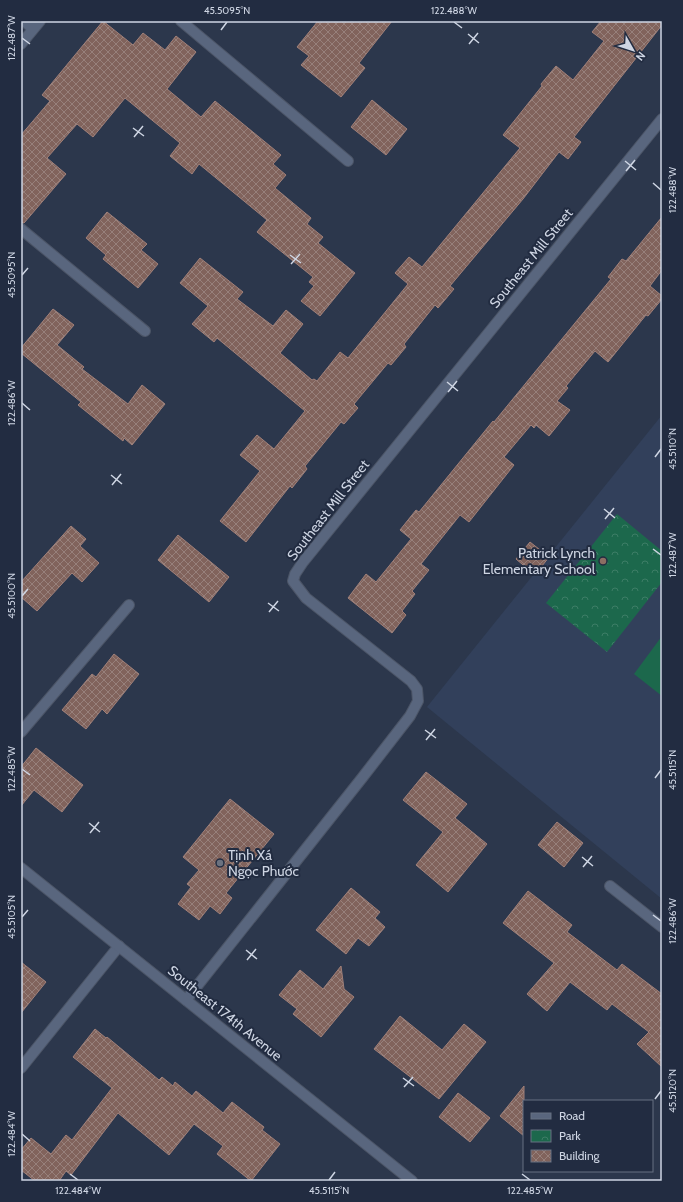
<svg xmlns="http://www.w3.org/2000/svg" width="683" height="1202" font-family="Cabin,sans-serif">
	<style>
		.built { fill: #32405b }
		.grass { fill: #1c684c }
		.park { fill: url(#park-crowns) }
		.building { fill: url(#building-cross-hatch); stroke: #a08079 }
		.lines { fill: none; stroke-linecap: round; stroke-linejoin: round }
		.lane-casing { stroke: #4c5567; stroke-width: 12 }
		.street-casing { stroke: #4c5567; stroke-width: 12 }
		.secondary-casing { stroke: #4c5567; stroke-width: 12 }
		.lane { stroke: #59667e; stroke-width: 10 }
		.street { stroke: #59667e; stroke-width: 10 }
		.secondary { stroke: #59667e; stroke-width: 10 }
		.ticks { fill: none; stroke: #ced5e3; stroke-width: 1.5 }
		.education-dot { fill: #8d6e63; stroke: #222c41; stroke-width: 1.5 }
		.worship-dot { fill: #6b7280; stroke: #222c41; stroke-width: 1.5 }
		.labels { text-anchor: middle; stroke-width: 4; stroke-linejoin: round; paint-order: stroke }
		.street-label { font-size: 14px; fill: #ced5e3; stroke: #222c41 }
		.poi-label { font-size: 14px; fill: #ced5e3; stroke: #222c41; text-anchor: end }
		.neatline { fill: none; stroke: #ced5e3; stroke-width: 1.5 }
		.ticks-label { font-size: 10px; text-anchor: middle; fill: #ced5e3 }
	</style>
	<defs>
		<pattern id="park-crowns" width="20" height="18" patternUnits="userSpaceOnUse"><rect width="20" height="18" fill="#1c684c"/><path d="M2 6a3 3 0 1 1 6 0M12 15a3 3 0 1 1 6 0" fill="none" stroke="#3c7d66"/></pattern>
		<pattern id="building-cross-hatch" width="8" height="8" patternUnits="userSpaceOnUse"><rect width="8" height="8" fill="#81635c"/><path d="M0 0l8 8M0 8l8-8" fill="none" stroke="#97807b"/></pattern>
	</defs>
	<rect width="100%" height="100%" fill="#2c374c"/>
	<path class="built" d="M662 415V899L427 707Z"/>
	<path class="grass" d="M662 636V696L634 674Z"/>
	<path class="park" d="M617 514 662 551V582L607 652 546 603Z"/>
	<path class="building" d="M103 21 133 45 143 33 165 50 176 36 196 52 167 89 201 117 215 101 281 155 273 164 286 175 275 188 311 218 307 224 323 237 318 243 355 273 320 316 301 301 314 286 309 282 313 277 257 232 267 220 199 164 192 174 170 156 180 143 125 98 93 137 77 124 47 158 66 174 24 223H21V135L50 101 42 95Z
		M318 21H392L359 63 365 68 341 97 301 65 309 56 297 47Z
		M601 21H662V25L574 137 581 142 568 159 559 152 523 199 450 286 454 289 438 308 435 305 404 344 406 347 391 365 388 363 354 404 358 408 344 424 341 422 305 466 307 469 292 488 290 486 246 542 220 521 260 471 240 455 257 435 274 449 305 411 217 338 214 342 192 324 208 306 180 283 200 258 243 292 237 299 273 326 286 310 303 324 280 353 312 380 314 379 317 381 340 352 348 358 408 284 395 273 409 257 422 267 520 148 503 135 542 86 541 84 556 66 573 80 604 41 592 32Z
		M372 100 407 129 386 155 351 127Z
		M107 212 147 244 141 250 158 264 138 288 103 259 106 255 86 238Z
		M662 217V270L650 286 662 296V299L648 316 646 315 608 362 595 351 566 386 568 388 557 401 570 410 549 436 536 425 534 428 531 425 504 457 514 465 469 522 460 515 421 564 429 570 412 591 415 594 402 611 406 615 392 633 348 598 366 574 376 582 411 539 400 530 416 510 419 512 493 421 494 422 611 279 608 277 622 259 626 261Z
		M53 309 74 325 57 345 84 367 82 369 128 404 142 385 165 404 132 445 124 438 123 441 78 405 81 402 21 353V348Z
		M71 526 86 539 80 546 99 563 82 582 72 573 37 611 21 597V582Z
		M178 535 229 577 209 602 158 560Z
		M530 542 549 557 535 575 516 559Z
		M114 654 139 674 107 714 102 709 86 729 62 710 92 674 96 677Z
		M36 748 83 785 62 812 34 790 21 806V767Z
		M426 772 467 804 455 818 487 844 448 892 416 865 443 832 403 800Z
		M230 799 274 834 226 893 232 898 220 914 210 906 199 920 178 904 191 887 187 884 199 870 183 857Z
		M557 822 583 843 564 867 538 845Z
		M351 888 380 912 375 918 385 927 369 946 358 938 346 954 316 930Z
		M528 891 572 925 567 932 617 970 622 964 662 994V1067L637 1044 649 1032 612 1004 607 1010 570 982 547 1011 527 994 554 963 503 923Z
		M21 962 46 982 21 1013Z
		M341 966 344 989 354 997 321 1037 293 1014 297 1009 279 995 300 970 323 989Z
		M400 1016 442 1050 464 1024 486 1042 439 1099 374 1049Z
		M95 1029 106 1038 107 1037 159 1080 162 1077 173 1086 175 1082 192 1096 196 1091 223 1113 232 1102 264 1127 262 1130 280 1144 251 1181 217 1154 223 1146 194 1124 169 1155 118 1113 71 1175 66 1171 59 1181H35L21 1170V1150L31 1138 51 1154 66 1135 72 1140 112 1088 73 1057Z
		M524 1086V1136L500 1116Z
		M458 1093 490 1118 470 1142 439 1117Z"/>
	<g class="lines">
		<g class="lane-casing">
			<path id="lane" d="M181 21 348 161
				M21 229 145 331
				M21 732 129 605"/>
		</g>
		<g class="street-casing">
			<path id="street" d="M24 21 33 29
				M21 44 40 21
				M610 886 662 927
				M186 1000 362 778 410 716 418 701 417 689 411 681 306 598 293 581 295 574 303 562 662 119
				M21 1068 119 946"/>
		</g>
		<g class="secondary-casing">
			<path id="secondary" d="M21 868 412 1181"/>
		</g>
		<use href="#lane" class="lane"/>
		<use href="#street" class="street"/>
		<use href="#secondary" class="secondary"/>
	</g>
	<path class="ticks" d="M454 22 462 28M221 30 227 22M468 34 479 43M22 38 30 44M469 44 478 33M133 128 144 136M134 137 143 126M625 161 636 170M626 171 635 160M653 183 661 190M290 255 301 263M291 264 300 254M22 275 28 268M447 382 458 391M448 392 457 381M22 403 30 410M655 457 661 449M111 475 122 484M112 485 121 474M604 509 615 518M605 519 614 508M653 549 661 555M22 596 28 589M268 603 279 611M269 612 278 601M425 730 436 738M426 740 435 729M22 769 30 775M655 778 661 770M89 823 100 832M90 833 99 822M582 857 593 866M583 867 592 856M653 915 661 921M22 917 28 910M246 950 257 959M247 960 256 949M403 1078 414 1086M404 1087 413 1077M655 1099 661 1091M22 1134 30 1141M70 1174 78 1180M522 1174 530 1180M329 1180 335 1172"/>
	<circle class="education-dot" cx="603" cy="561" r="4"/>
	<circle class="worship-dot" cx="220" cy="863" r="4"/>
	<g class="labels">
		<g class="street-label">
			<text transform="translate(531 258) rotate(-51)" y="5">Southeast Mill Street</text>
			<text transform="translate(328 510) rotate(-52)" y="5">Southeast Mill Street</text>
			<text transform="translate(225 1013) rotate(39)" y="5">Southeast 174th Avenue</text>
		</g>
		<g class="poi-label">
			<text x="595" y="558">Patrick Lynch<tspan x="595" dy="16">Elementary School</tspan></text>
			<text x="228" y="860" text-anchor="start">Tịnh Xá<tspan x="228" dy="16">Ngọc Phước</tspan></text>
		</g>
	</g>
	<rect width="683" height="1202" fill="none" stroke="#222c41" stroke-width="44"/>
	<rect x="523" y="1100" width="130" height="72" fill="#222c41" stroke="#677082"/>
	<rect x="531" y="1113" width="20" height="6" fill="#59667e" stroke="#677082"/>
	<text x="559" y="1120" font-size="12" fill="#ced5e3">Road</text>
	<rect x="531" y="1130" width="20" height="12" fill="url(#park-crowns)" stroke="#677082"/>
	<text x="559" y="1140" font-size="12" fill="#ced5e3">Park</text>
	<rect x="531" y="1150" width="20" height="12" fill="url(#building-cross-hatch)" stroke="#677082"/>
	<text x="559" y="1160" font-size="12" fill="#ced5e3">Building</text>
	<g transform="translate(633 50) rotate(129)" stroke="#222c41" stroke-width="3" paint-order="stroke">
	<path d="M0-3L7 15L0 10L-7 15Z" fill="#ced5e3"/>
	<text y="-6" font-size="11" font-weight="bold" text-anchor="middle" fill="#ced5e3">N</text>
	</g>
	<rect x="22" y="22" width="639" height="1158" class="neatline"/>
	<g class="ticks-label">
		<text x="227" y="14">45.5095°N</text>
		<text x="454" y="14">122.488°W</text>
		<text transform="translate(11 38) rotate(-90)" y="4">122.487°W</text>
		<text transform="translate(672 190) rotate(-90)" y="4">122.488°W</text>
		<text transform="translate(11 275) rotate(-90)" y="4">45.5095°N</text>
		<text transform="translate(11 403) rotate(-90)" y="4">122.486°W</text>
		<text transform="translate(672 449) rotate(-90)" y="4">45.5110°N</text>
		<text transform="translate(672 555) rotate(-90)" y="4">122.487°W</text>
		<text transform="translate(11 596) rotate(-90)" y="4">45.5100°N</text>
		<text transform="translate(11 769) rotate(-90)" y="4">122.485°W</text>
		<text transform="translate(672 770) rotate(-90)" y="4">45.5115°N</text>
		<text transform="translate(11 917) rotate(-90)" y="4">45.5105°N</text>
		<text transform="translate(672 921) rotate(-90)" y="4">122.486°W</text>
		<text transform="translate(672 1091) rotate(-90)" y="4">45.5120°N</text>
		<text transform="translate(11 1134) rotate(-90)" y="4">122.484°W</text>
		<text x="78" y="1194">122.484°W</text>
		<text x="329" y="1194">45.5115°N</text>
		<text x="530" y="1194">122.485°W</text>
	</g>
</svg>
